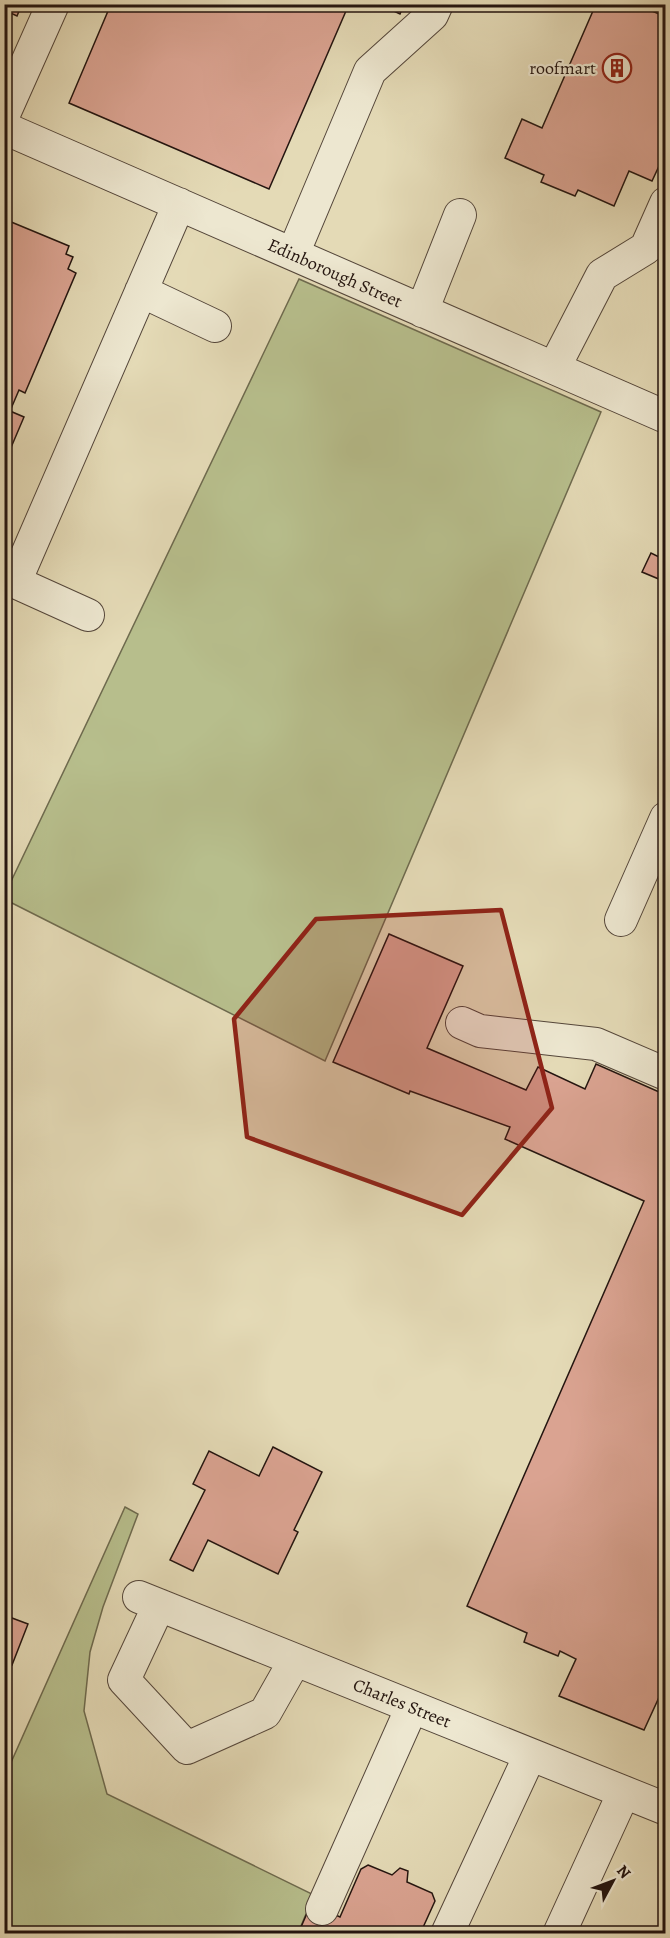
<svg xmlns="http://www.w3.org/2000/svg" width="670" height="1938" font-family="Alegreya,serif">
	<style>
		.green { fill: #b7be8c; stroke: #6e6a4e; stroke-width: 1.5 }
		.building { fill: #daa391; stroke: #241510; stroke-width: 1.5 }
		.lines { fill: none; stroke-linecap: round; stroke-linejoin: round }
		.minor-casing { stroke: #54463a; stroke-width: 34 }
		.minor { stroke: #ede7d0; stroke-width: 32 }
		.marked { fill: #8f2418; fill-opacity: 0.2; stroke: #8f2418; stroke-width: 4.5; stroke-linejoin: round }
		.labels { text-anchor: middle; stroke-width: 4.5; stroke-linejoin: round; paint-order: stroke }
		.poi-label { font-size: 18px; fill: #241510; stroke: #ede7d0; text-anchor: end }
		.street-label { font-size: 18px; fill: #241510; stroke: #ede7d0 }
	</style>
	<rect width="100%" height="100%" fill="#e4dab6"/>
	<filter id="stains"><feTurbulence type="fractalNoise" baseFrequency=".00333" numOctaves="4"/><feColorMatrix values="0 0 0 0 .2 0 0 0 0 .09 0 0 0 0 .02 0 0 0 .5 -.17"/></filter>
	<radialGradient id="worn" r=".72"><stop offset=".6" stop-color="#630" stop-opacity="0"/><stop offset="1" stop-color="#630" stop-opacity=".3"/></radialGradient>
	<path class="green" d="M299 279 601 412 325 1061 4 899 5 894Z
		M125 1507 138 1514 103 1607 90 1652 84 1711 107 1794 314 1895 298 1933 5 1934V1776Z"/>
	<path class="building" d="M4 4H22L17 16 4 10Z
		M111 4H349L269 189 69 103Z
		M379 4H404L400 14Z
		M596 4H636L666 17V151L652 181 629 171 614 206 578 190 575 196 541 182 544 175 505 158 522 119 542 128Z
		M4 219 69 246 66 254 73 257 68 269 76 273 25 393 19 390 10 411 24 417 4 464Z
		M666 543V582L642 572 651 553 659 557Z
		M389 934 463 966 427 1048 526 1090 538 1067 585 1089 596 1064 666 1095V1682L644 1730 559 1696 576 1659 560 1651 558 1656 524 1642 527 1633 467 1606 644 1201 505 1139 510 1127 410 1091 409 1094 333 1062Z
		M273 1447 322 1472 294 1530 298 1532 278 1574 208 1540 193 1571 170 1560 205 1490 193 1484 209 1451 259 1476Z
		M4 1615 28 1624 12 1665 4 1662Z
		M368 1865 392 1875 400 1868 408 1871 407 1882 432 1893 435 1901 420 1934H298L311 1904 340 1917 361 1869Z"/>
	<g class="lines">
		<g class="minor-casing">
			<path id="minor" d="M4 114 53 4
				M4 128 666 417
				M293 254 370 71 432 15 437 4
				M141 291 215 326
				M422 311 460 215
				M554 368 602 275 646 248 666 203
				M4 578 15 582 179 204
				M15 582 88 615
				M621 920 666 818
				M462 1023 480 1031 596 1044 666 1074
				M139 1597 666 1809
				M159 1605 124 1680 187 1748 265 1713 295 1660
				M322 1909 412 1707
				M447 1934 530 1755
				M559 1934 624 1792"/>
		</g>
		<use href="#minor" class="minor"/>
	</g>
	<path class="marked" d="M501 910 552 1108 462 1215 247 1137 234 1019 316 919Z"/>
	<defs>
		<g id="building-ring" transform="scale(1.5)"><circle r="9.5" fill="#ede7d0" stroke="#8f2418" stroke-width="1.5"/><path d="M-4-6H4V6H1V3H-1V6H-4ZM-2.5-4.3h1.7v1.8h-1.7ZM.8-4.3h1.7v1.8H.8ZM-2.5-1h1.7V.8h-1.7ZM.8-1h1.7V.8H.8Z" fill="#8f2418"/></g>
	</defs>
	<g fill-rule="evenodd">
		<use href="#building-ring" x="617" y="68"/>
	</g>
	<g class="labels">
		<g class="poi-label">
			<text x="596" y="74">roofmart</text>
		</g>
		<g class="street-label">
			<text transform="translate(335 273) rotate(24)" y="6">Edinborough Street</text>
			<text transform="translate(402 1703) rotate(22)" y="6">Charles Street</text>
		</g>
	</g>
	<rect width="670" height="1938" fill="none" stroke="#e4dab6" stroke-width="24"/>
	<rect x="6" y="6" width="658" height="1926" fill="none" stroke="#241510" stroke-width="3"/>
	<rect x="12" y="12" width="646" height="1914" fill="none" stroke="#241510" stroke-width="1.5"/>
	<g transform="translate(613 1881) rotate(49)" stroke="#ede7d0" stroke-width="4.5" paint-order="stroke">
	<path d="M0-4.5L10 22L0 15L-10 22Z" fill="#241510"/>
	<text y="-9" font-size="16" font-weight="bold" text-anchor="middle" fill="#241510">N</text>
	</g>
	<rect width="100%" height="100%" filter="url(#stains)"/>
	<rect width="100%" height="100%" fill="url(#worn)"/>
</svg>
